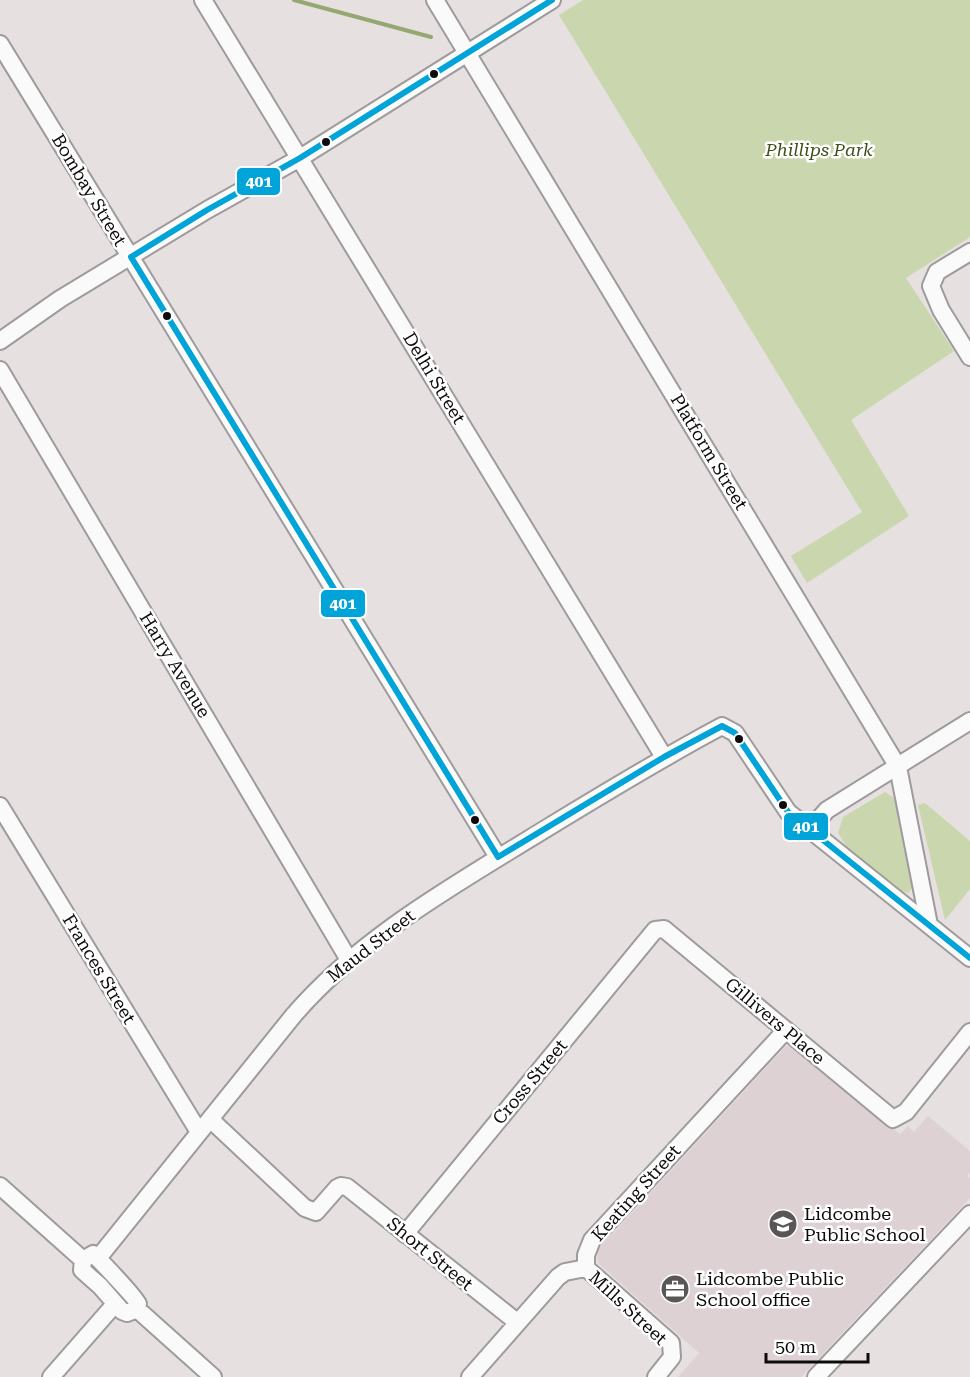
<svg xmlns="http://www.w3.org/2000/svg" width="970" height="1377" font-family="'Roboto Serif',serif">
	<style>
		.built { fill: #ddd1d4 }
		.green { fill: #cad7ae }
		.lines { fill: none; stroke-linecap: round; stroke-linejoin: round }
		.stream { stroke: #96a872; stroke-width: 4 }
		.minor-casing { stroke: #9f9b9c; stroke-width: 20 }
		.minor { stroke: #fbfafa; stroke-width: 16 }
		.bus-1-casing { stroke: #fff; stroke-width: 10 }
		.bus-1 { stroke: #01a4d8; stroke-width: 6 }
		.bus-dot { fill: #0e0b0c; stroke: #fff; stroke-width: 2 }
		.labels { text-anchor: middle; stroke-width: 5; stroke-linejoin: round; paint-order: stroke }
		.park-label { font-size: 18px; font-style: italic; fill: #3e5018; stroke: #fff }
		.street-label { font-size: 18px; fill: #0e0b0c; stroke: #fff }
		.poi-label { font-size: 18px; fill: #0e0b0c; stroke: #fff; text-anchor: start }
		.line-badge { stroke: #fff; stroke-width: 2 }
		.badge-label { font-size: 16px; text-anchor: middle; font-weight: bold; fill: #fff }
	</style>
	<rect width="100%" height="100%" fill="#e6e0e1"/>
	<path class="built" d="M786 1046H792L900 1134 908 1126 914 1132 928 1116 970 1151V1172L967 1176 970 1178V1198L801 1377H678L699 1353 598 1263 597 1251Z"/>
	<path class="green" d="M583 0H970V237L906 278 954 351 851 420 909 516 807 583 791 556 862 512 559 15Z
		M885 792 896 799 913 887 908 893 899 890 847 847 838 833 843 817Z
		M925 803 970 841V889L945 920 918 805Z"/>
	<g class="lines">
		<path class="stream" d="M294 0 431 37"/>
		<g class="minor-casing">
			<path id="minor" d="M203 0 664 757
				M435 0 898 767 929 925
				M0 44 498 857
				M970 252 937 272 931 286 941 310 970 357
				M0 341 60 299 207 210 300 158 552 0
				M0 370 349 960
				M0 806 199 1132
				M809 830 827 810 970 721
				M210 1119 305 1208 316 1212 337 1188 341 1186 347 1187 517 1322
				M0 1186 83 1260
				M405 1234 655 930 664 929 893 1119 906 1112 970 1032
				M93 1254C96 1256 137 1299 138 1304L137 1309 127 1313 122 1311 100 1286 82 1270 83 1260Z
				M99 1257 293 1016C357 941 446 890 529 839 593 800 656 761 722 726L735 733 788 812 970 958
				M586 1268V1255L592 1240 786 1030
				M586 1268 671 1343 672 1357 656 1377
				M137 1309 213 1377
				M51 1377 115 1304
				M470 1377 558 1277 565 1272 586 1268
				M816 1377 970 1214"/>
		</g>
		<use href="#minor" class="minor"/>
		<g class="bus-1-casing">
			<path id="bus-1" d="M552 0 300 158 207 210 131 257 498 857 664 757 722 726 735 733 788 812 970 958"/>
		</g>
		<use href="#bus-1" class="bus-1"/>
	</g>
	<defs>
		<g id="school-disc" transform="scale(1.5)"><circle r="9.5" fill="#5a5657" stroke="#fff"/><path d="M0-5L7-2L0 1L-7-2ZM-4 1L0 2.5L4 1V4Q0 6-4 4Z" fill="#fff"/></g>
		<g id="office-disc" transform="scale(1.5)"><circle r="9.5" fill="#5a5657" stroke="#fff"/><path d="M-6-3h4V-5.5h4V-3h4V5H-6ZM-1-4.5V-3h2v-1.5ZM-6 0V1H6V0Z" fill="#fff"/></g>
	</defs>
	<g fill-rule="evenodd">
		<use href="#school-disc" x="783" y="1224"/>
		<use href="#office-disc" x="675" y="1289"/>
	</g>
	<g class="bus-dot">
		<circle cx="434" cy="74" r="5"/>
		<circle cx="326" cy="142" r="5"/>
		<circle cx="167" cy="316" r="5"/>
		<circle cx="739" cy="739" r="5"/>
		<circle cx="783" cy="805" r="5"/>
		<circle cx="475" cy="820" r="5"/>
	</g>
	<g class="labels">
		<g class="park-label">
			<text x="819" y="156">Phillips Park</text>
		</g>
		<g class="street-label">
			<text transform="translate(89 190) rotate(59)" y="6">Bombay Street</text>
			<text transform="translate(434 378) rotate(59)" y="6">Delhi Street</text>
			<text transform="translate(709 452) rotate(59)" y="6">Platform Street</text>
			<text transform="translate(175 665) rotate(59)" y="6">Harry Avenue</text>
			<text transform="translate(371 946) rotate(-38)" y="6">Maud Street</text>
			<text transform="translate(99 969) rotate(59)" y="6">Frances Street</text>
			<text transform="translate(775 1021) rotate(40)" y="6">Gillivers Place</text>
			<text transform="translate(530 1082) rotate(-50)" y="6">Cross Street</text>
			<text transform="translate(636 1193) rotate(-48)" y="6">Keating Street</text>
			<text transform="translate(430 1254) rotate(39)" y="6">Short Street</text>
			<text transform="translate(628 1308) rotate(43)" y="6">Mills Street</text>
		</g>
		<g class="poi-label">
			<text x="804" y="1220">Lidcombe<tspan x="804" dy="21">Public School</tspan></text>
			<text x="696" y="1285">Lidcombe Public<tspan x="696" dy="21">School office</tspan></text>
		</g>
	</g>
	<g class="line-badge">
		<rect x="236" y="167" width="45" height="29" rx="6" fill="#01a4d8"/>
		<rect x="320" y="589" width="46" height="29" rx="6" fill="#01a4d8"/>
		<rect x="783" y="812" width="46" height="29" rx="6" fill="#01a4d8"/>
	</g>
	<g class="badge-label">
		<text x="259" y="187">401</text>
		<text x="343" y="609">401</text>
		<text x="806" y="832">401</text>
	</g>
	<path d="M766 1353v9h102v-9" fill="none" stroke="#0e0b0c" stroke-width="3"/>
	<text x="775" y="1353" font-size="18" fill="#0e0b0c" stroke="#ffffff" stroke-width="4.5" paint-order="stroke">50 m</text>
</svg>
